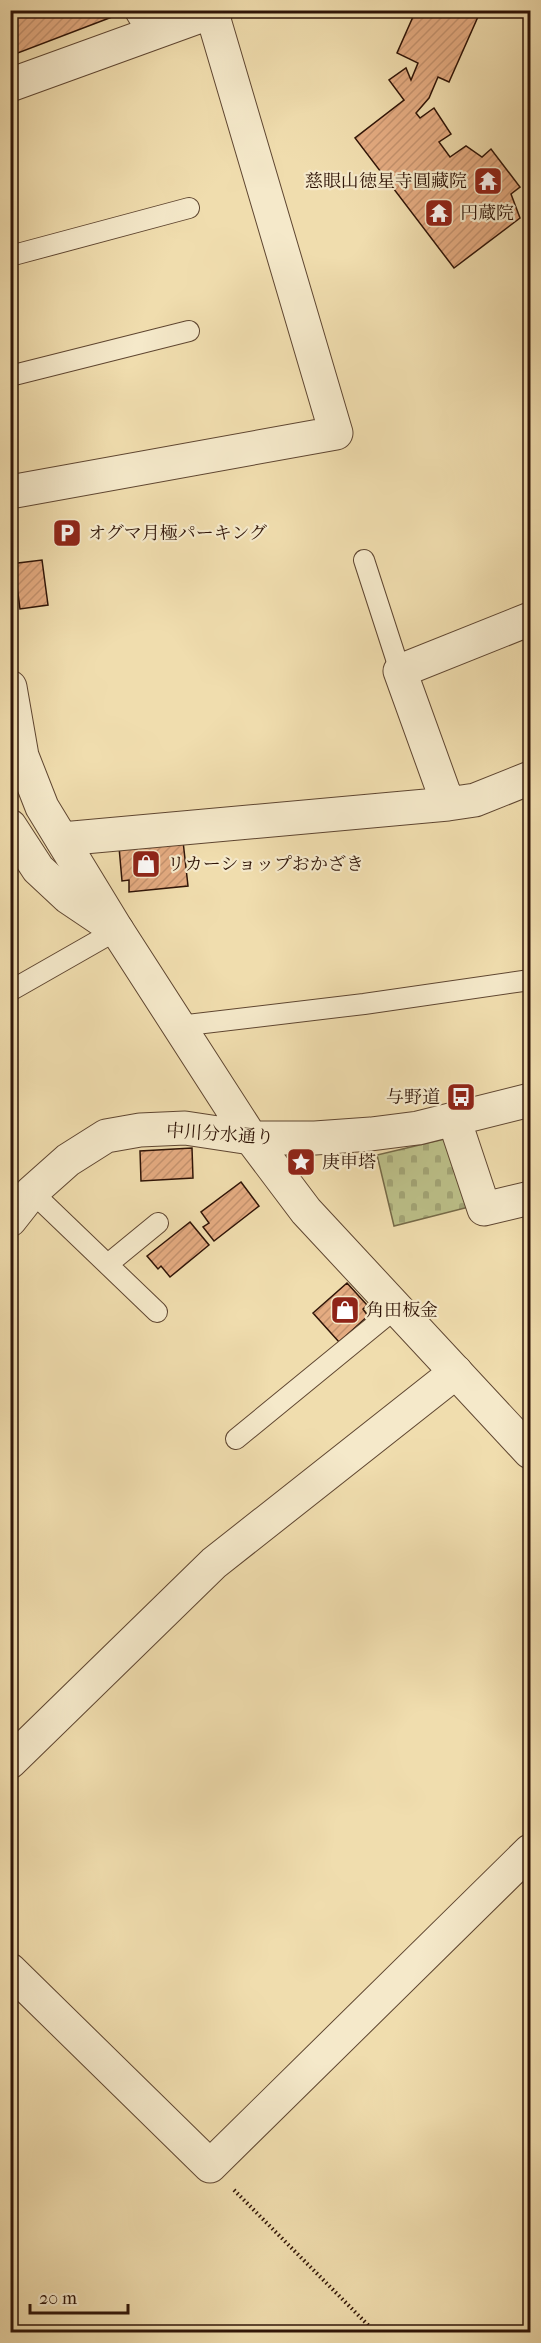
<svg xmlns="http://www.w3.org/2000/svg" width="541" height="2343" font-family="'IM FELL French Canon','Noto Serif JP',serif">
	<style>
		.cemetery { fill: url(#cemetery-stones); stroke: #766a48; stroke-width: 1.5 }
		.building { fill: url(#building-hatch); stroke: #2f1407; stroke-width: 1.5 }
		.lines { fill: none; stroke-linecap: round; stroke-linejoin: round }
		.service-casing { stroke: #5f4631; stroke-width: 22 }
		.minor-casing { stroke: #5f4631; stroke-width: 35 }
		.tertiary-casing { stroke: #5f4631; stroke-width: 35 }
		.path { stroke: #2f1407; stroke-width: 4; stroke-dasharray: 1.5 3; stroke-linecap: butt }
		.service { stroke: #f5e9ca; stroke-width: 20 }
		.minor { stroke: #f5e9ca; stroke-width: 33 }
		.tertiary { stroke: #f5e9ca; stroke-width: 33 }
		.labels { text-anchor: middle; stroke-width: 4.5; stroke-linejoin: round; paint-order: stroke }
		.poi-label { font-size: 18px; fill: #2f1407; stroke: #f5e9ca; text-anchor: start }
		.street-label { font-size: 18px; fill: #2f1407; stroke: #f5e9ca }
	</style>
	<defs>
		<pattern id="cemetery-stones" width="16" height="16" patternUnits="userSpaceOnUse" patternTransform="scale(1.5)"><rect width="16" height="16" fill="#bcc089"/><path d="M2 7V4a2 2 0 0 1 4 0v3zM10 15v-3a2 2 0 0 1 4 0v3z" fill="#a2a475"/></pattern>
		<pattern id="building-hatch" width="6" height="6" patternUnits="userSpaceOnUse" patternTransform="scale(1.5)"><rect width="6" height="6" fill="#e4ab81"/><path d="M-1 1l2-2M0 6l6-6M5 7l2-2" fill="none" stroke="#c4926e"/></pattern>
	</defs>
	<rect width="100%" height="100%" fill="#f0ddae"/>
	<filter id="stains"><feTurbulence type="fractalNoise" baseFrequency=".00333" numOctaves="4"/><feColorMatrix values="0 0 0 0 .2 0 0 0 0 .09 0 0 0 0 .02 0 0 0 .5 -.17"/></filter>
	<radialGradient id="worn" r=".72"><stop offset=".6" stop-color="#630" stop-opacity="0"/><stop offset="1" stop-color="#630" stop-opacity=".3"/></radialGradient>
	<path class="cemetery" d="M449 1138 469 1207 394 1226 377 1155Z"/>
	<path class="building" d="M10 10H110L112 17 10 56Z
		M416 10H481L449 82 438 77 429 98 416 113 420 118 434 108 451 134 439 142 450 157 466 146 482 157 491 149 520 187 511 194 520 218 454 268 355 138 404 100 389 80 406 68 411 80 418 63 397 53Z
		M42 560 48 605 20 609 17 586H13L10 564Z
		M183 841 188 886 129 892V880L122 881 119 847Z
		M192 1148 193 1178 141 1181 140 1151Z
		M241 1182 259 1206 214 1241 203 1227 209 1223 201 1212Z
		M190 1222 209 1245 170 1277 161 1266 158 1269 147 1256Z
		M347 1283 367 1305 363 1309 368 1316 339 1342 313 1313Z"/>
	<g class="lines">
		<g class="service-casing">
			<path id="service" d="M134 10 149 35
				M10 256 189 208
				M10 376 189 331
				M364 560 400 671
				M10 991 117 930
				M179 1026 364 1004 530 980
				M32 1192 157 1312
				M108 1264 158 1223
				M236 1439 396 1308"/>
		</g>
		<g class="minor-casing">
			<path id="minor" d="M10 85 217 10
				M10 492 336 433 212 13
				M448 804 475 800 530 778
				M10 826 38 869 68 897 117 930
				M62 839 448 804 400 671 530 619
				M454 1119 484 1209 530 1198
				M10 1762 214 1563 456 1372
				M10 1970 210 2166 530 1851"/>
		</g>
		<g class="tertiary-casing">
			<path id="tertiary" d="M10 687 22 756 42 807 117 930 251 1138 306 1211 530 1452
				M10 1220 32 1192 68 1160 106 1136 140 1130 185 1128 251 1138H315L371 1134 418 1128 530 1100"/>
		</g>
		<path class="path" d="M234 2190 375 2332"/>
		<use href="#service" class="service"/>
		<use href="#minor" class="minor"/>
		<use href="#tertiary" class="tertiary"/>
	</g>
	<defs>
		<g id="temple-square" transform="scale(1.5)"><rect x="-9" y="-9" width="18" height="18" rx="4" fill="#8f2418" stroke="#f5e9ca"/><path d="M0-6L5-2H3V0L6.5 2.5H4V6H1.5V3h-3V6H-4V2.5H-6.5L-3 0V-2H-5Z" fill="#fff"/></g>
		<g id="parking-square" transform="scale(1.5)"><rect x="-9" y="-9" width="18" height="18" rx="4" fill="#8f2418" stroke="#f5e9ca"/><path d="M-3.5-5.5H1a3.5 3.5 0 0 1 0 7H-1V5.5H-3.5ZM-1-3.4V-.6H.8a1.4 1.4 0 0 0 0-2.8Z" fill="#fff"/></g>
		<g id="shop-square" transform="scale(1.5)"><rect x="-9" y="-9" width="18" height="18" rx="4" fill="#8f2418" stroke="#f5e9ca"/><path d="M-5-2.5h2.3a2.7 3.5 0 0 1 5.4 0H5L5.5 6h-11ZM-1.5-2.5h3a1.5 2.3 0 0 0-3 0Z" fill="#fff"/></g>
		<g id="bus-square" transform="scale(1.5)"><rect x="-9" y="-9" width="18" height="18" rx="4" fill="#8f2418" stroke="#f5e9ca"/><path d="M-5-6H5V4H4V6H2V4H-2V6H-4V4H-5ZM-3.5-4V0h7V-4ZM-3.5 1.2v1.5H-2V1.2ZM2 1.2v1.5H3.5V1.2Z" fill="#fff"/></g>
		<g id="sight-square" transform="scale(1.5)"><rect x="-9" y="-9" width="18" height="18" rx="4" fill="#8f2418" stroke="#f5e9ca"/><path d="M0-6L1.8-2.2L6-1.7L2.9 1.2L3.7 5.4L0 3.3L-3.7 5.4L-2.9 1.2L-6-1.7L-1.8-2.2Z" fill="#fff"/></g>
	</defs>
	<g fill-rule="evenodd">
		<use href="#temple-square" x="488" y="181"/>
		<use href="#temple-square" x="439" y="213"/>
		<use href="#parking-square" x="67" y="533"/>
		<use href="#shop-square" x="146" y="864"/>
		<use href="#bus-square" x="461" y="1097"/>
		<use href="#sight-square" x="301" y="1162"/>
		<use href="#shop-square" x="345" y="1310"/>
	</g>
	<g class="labels">
		<g class="poi-label">
			<text x="467" y="187" text-anchor="end">慈眼山徳星寺圓藏院</text>
			<text x="460" y="219">円蔵院</text>
			<text x="88" y="539">オグマ月極パーキング</text>
			<text x="167" y="870">リカーショップおかざき</text>
			<text x="440" y="1103" text-anchor="end">与野道</text>
			<text x="322" y="1168">庚申塔</text>
			<text x="366" y="1316">角田板金</text>
		</g>
		<g class="street-label">
			<text transform="translate(220 1134) rotate(4)" y="6">中川分水通り</text>
		</g>
	</g>
	<rect width="541" height="2343" fill="none" stroke="#f0ddae" stroke-width="36"/>
	<rect x="12" y="12" width="517" height="2319" fill="none" stroke="#2f1407" stroke-width="3"/>
	<rect x="18" y="18" width="505" height="2307" fill="none" stroke="#2f1407" stroke-width="1.5"/>
	<path d="M30 2304v9h98v-9" fill="none" stroke="#2f1407" stroke-width="3"/>
	<text x="39" y="2304" font-size="18" fill="#2f1407" stroke="#f5e9ca" stroke-width="4.5" paint-order="stroke">20 m</text>
	<rect width="100%" height="100%" filter="url(#stains)"/>
	<rect width="100%" height="100%" fill="url(#worn)"/>
</svg>
